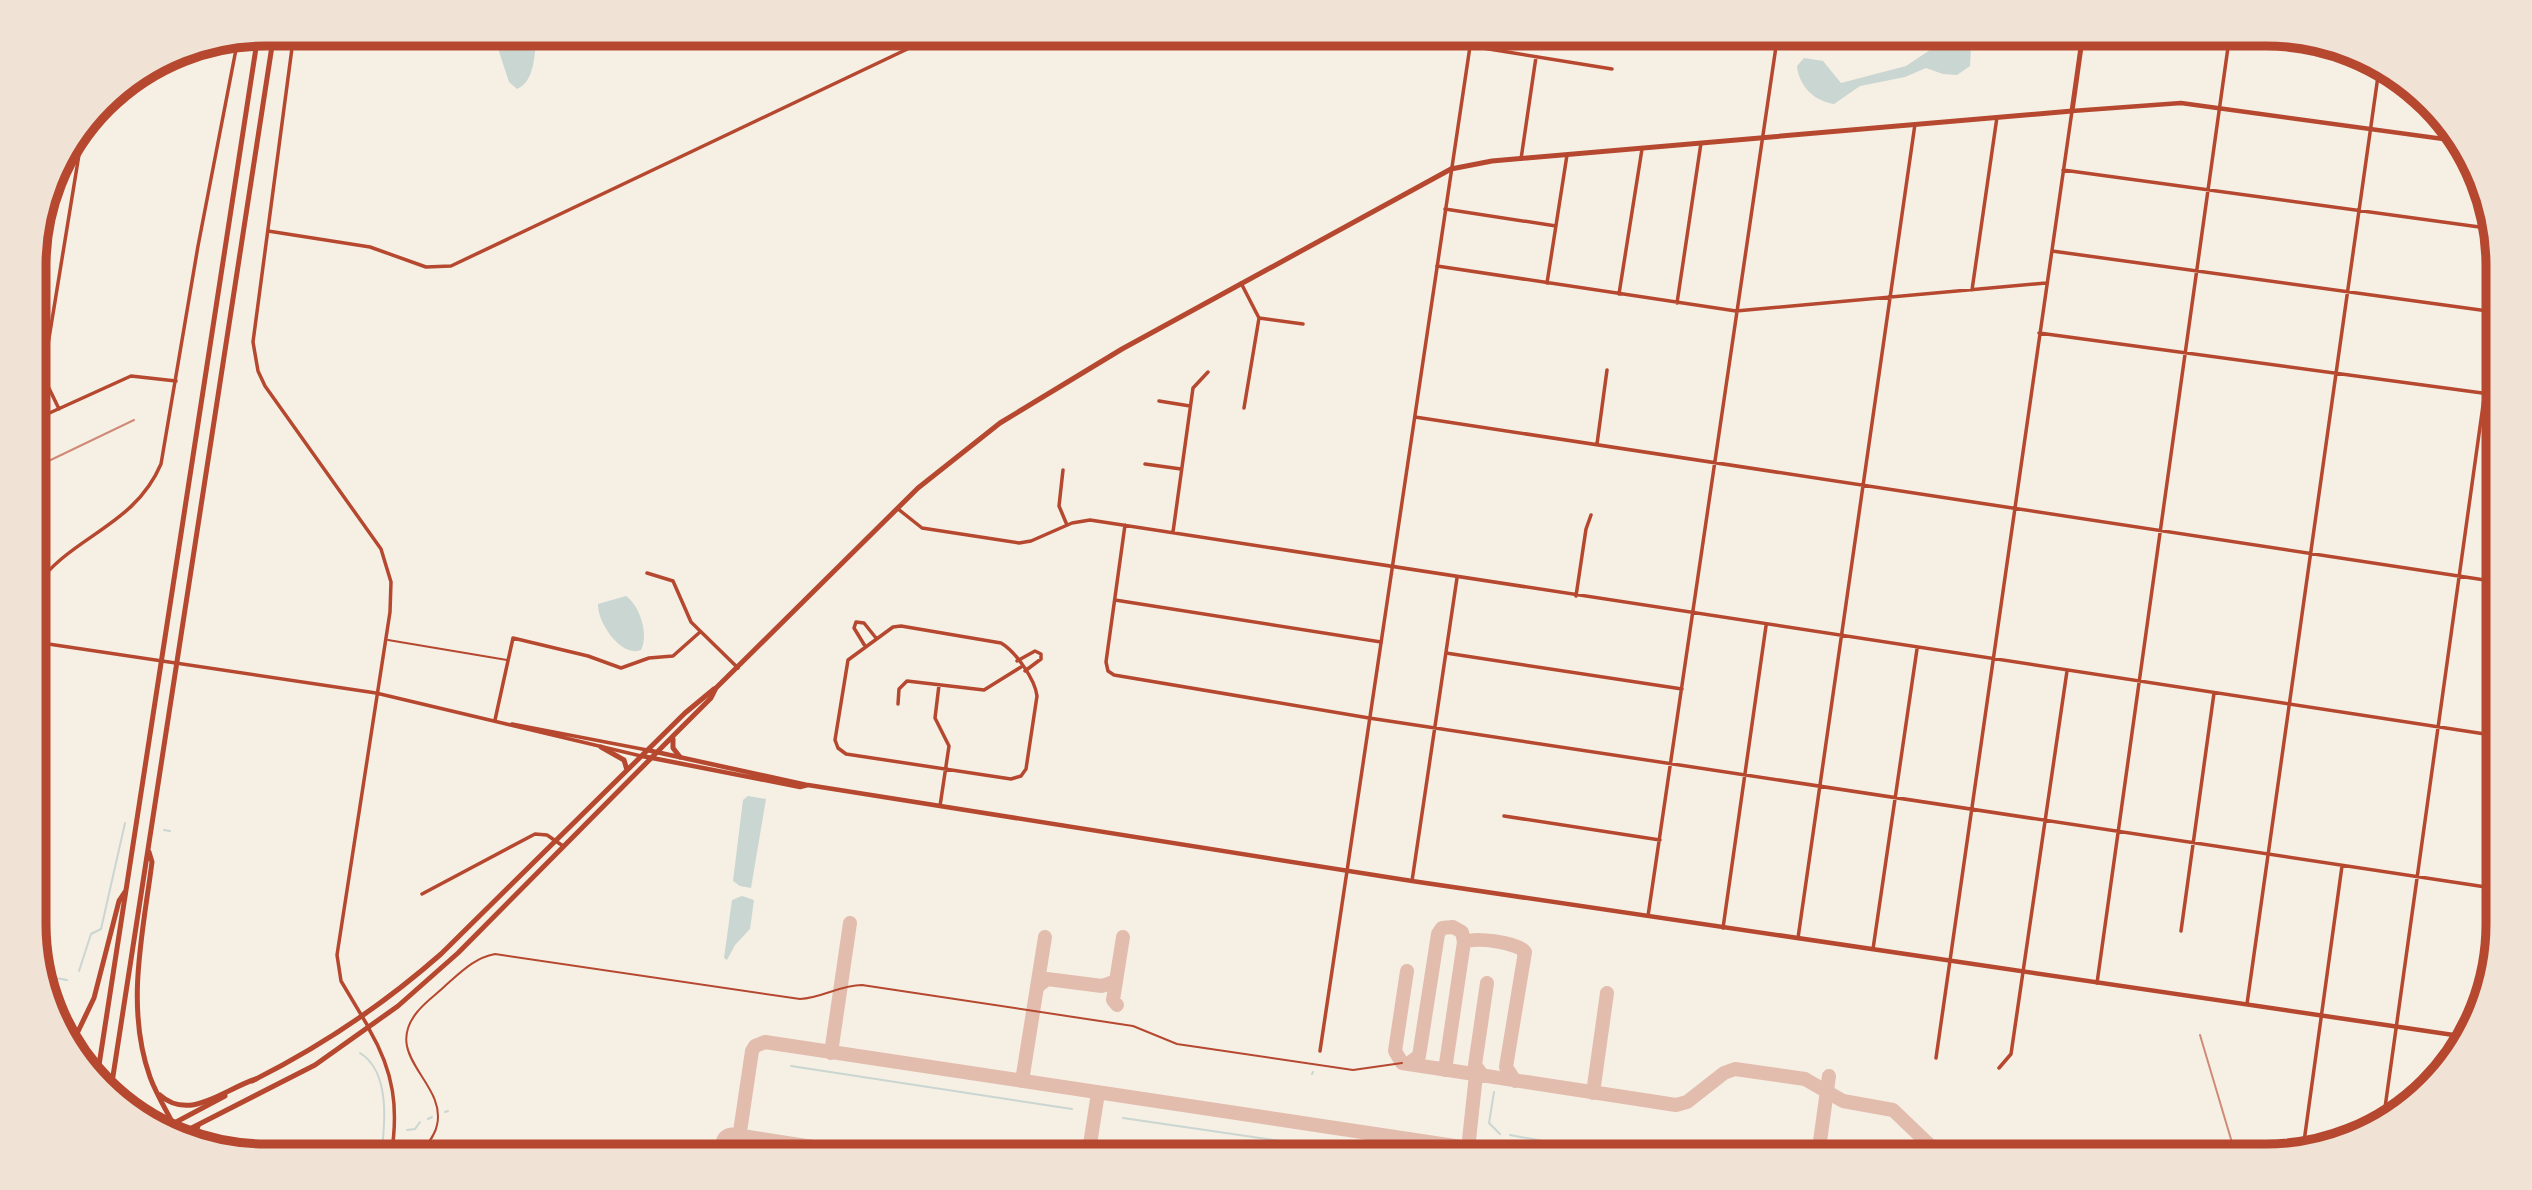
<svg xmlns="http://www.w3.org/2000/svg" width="2532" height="1190" font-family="Manrope,sans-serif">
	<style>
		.water { fill: #c9d6d2 }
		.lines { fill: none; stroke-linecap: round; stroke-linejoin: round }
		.stream { stroke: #c9d6d2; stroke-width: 2 }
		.taxiway { stroke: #e2bdae; stroke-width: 14 }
		.runway { stroke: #e2bdae; stroke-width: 33 }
		.service { stroke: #b5482f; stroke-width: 2 }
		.minor { stroke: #b5482f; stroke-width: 3.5 }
		.tertiary { stroke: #b5482f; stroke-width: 3.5 }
		.secondary { stroke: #b5482f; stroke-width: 4.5 }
		.primary { stroke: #b5482f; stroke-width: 5 }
		.motorway { stroke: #b5482f; stroke-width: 5 }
		.rail { stroke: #cf8b77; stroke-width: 2 }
		.rim { fill: none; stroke: #b5482f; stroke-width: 9 }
	</style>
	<rect width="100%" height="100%" fill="#f6efe4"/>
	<path class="water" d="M493 33H537C534 52 536 81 517 89L509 82Z
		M1983 33H2045L2006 47 1980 41 1971 46 1970 66 1957 75 1943 74 1926 68 1905 77 1860 86 1834 104C1814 101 1799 86 1797 66L1804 58 1823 61 1841 83 1906 66 1951 36 1970 39Z
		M626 596C640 606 649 634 641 650 621 658 597 622 598 604Z
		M748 796 766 799 751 888 740 886 733 881 743 800Z
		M742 896 754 900 750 929 735 945 727 960 724 958 732 900Z"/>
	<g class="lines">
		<path class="stream" d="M164 830 170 831
			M79 971 91 934 101 929 125 823
			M44 976 67 980
			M360 1053C391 1072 385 1126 381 1157
			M791 1066 1072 1109
			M1312 1074 1313 1072
			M1494 1092 1489 1123 1500 1134
			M445 1112 448 1111
			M1123 1118 1382 1156
			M428 1119 432 1117
			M407 1130 415 1129 420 1122
			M1510 1135 1626 1156"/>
		<path class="taxiway" d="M1464 942C1476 937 1517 942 1525 952L1506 1067 1515 1081
			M1407 971 1395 1051 1402 1063 1676 1105 1687 1102 1724 1073 1735 1069 1805 1079 1843 1101 1893 1110 1941 1156
			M1037 987 1047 979 1102 986 1116 981
			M1117 1005 1113 1000 1123 937
			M831 1053 850 923
			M1408 1064 1419 1056 1438 934 1442 928 1453 927 1462 932 1464 942 1445 1070
			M1483 1076 1475 1065 1487 983
			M1022 1081 1045 937
			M1593 1093 1607 993
			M738 1145 752 1051 755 1046 765 1042 1521 1156
			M1468 1149 1476 1075
			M1818 1156 1829 1076
			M1088 1157 1098 1093"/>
		<path class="runway" d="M732 1144 816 1157"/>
		<path class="service" d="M388 640 507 660
			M418 1157C425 1146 435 1137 437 1125 447 1082 380 1056 418 1011 426 1001 437 994 446 985 461 972 474 958 495 954L800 999C822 998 840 985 862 985L1133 1026 1177 1044 1353 1070 1402 1063"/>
		<path class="minor" d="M1470 46 1612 69
			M62 157 78 159
			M1521 159 1536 57
			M2063 170 2494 229
			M1445 209 1556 226
			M268 231 370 247 426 267 451 266 941 33
			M2052 251 2495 312
			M1437 266 1736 311 2046 283
			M1241 283 1259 318 1244 408
			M1547 283 1567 155
			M1972 290 1997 117
			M1619 294 1642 149
			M1677 303 1701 143
			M1259 318 1303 324
			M2039 333 2497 395
			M1159 401 1190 406
			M59 409 46 382 44 369 83 130
			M1415 417 2498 582
			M34 420 131 376 176 381
			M1597 444 1607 370
			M1145 464 1181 469
			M1063 470 1059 506 1067 525
			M898 509 922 528 1019 543 1031 541 1072 523 1090 520 2498 736
			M1125 525 1106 662 1108 671 1114 675 1369 718 2499 889
			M1173 532 1193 388 1208 372
			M647 573 673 581 691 622 738 668
			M1576 596 1586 529 1591 515
			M1115 600 1381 642
			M901 626 1001 643C1015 651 1035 679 1037 696L1026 769 1021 776 1011 779 846 754 838 748 835 740 848 660 893 627Z
			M865 646 854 628 856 622 864 623 876 638
			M1446 653 1682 689
			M1017 661 1035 651 1041 654V659L1025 671
			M939 685 935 718 949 746 940 806
			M898 704 899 689 907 681 984 690 1021 667
			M495 720 513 638 588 656 621 668 649 658 673 656 700 632
			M1504 816 1660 840
			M1412 881 1457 578
			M422 894 535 834 547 835 563 846
			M1648 916 1778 33
			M1723 928 1766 626
			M2181 931 2214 693
			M1798 938 1915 124
			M1873 949 1917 649
			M2097 983 2230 33
			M2247 1004 2379 69
			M2473 1027 2499 839
			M369 1029C394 1072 399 1108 391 1157
			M1320 1051 1347 871
			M1936 1058 2072 111
			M1999 1068 2011 1054 2067 671
			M2383 1122 2497 305
			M2303 1149 2342 866"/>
		<path class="tertiary" d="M294 33 253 342 258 371 265 386 381 549 391 582 390 612 337 955 341 981 369 1028
			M35 587C72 535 134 527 161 464L198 246 238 39
			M35 642 376 693 641 756
			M512 724 647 750
			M1347 871 1472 33"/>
		<path class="secondary" d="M2072 111 2181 103 2458 141
			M647 750 807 785
			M642 756 800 787 808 785 1412 881 2467 1037"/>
		<path class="primary" d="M673 739V748L680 757
			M601 747 624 760 627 770
			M252 1081C322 1046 382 1006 441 954L685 713 714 689
			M163 1129 225 1096
			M174 1137 315 1065 398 1006 458 953 675 734 711 698 716 688 918 488 1000 423 1122 349 1451 169 1492 161 2072 111 2083 33"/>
		<path class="motorway" d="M149 852 152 862C143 933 125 1007 150 1077 158 1099 172 1119 181 1140
			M72 1044 94 998 119 901 125 892
			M97 1078 258 35
			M111 1089 274 33
			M160 1095C190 1122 224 1089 256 1079
			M192 1142 198 1126"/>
		<path class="rail" d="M34 468 134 420
			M2200 1035 2236 1156"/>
	</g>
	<path d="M0 0H2532V1190H0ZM266 46H2266A220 220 0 0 1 2486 266V924A220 220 0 0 1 2266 1144H266A220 220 0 0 1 46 924V266A220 220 0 0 1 266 46Z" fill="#f1e2d6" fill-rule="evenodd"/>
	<path class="rim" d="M266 46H2266A220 220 0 0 1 2486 266V924A220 220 0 0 1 2266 1144H266A220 220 0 0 1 46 924V266A220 220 0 0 1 266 46Z"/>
</svg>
